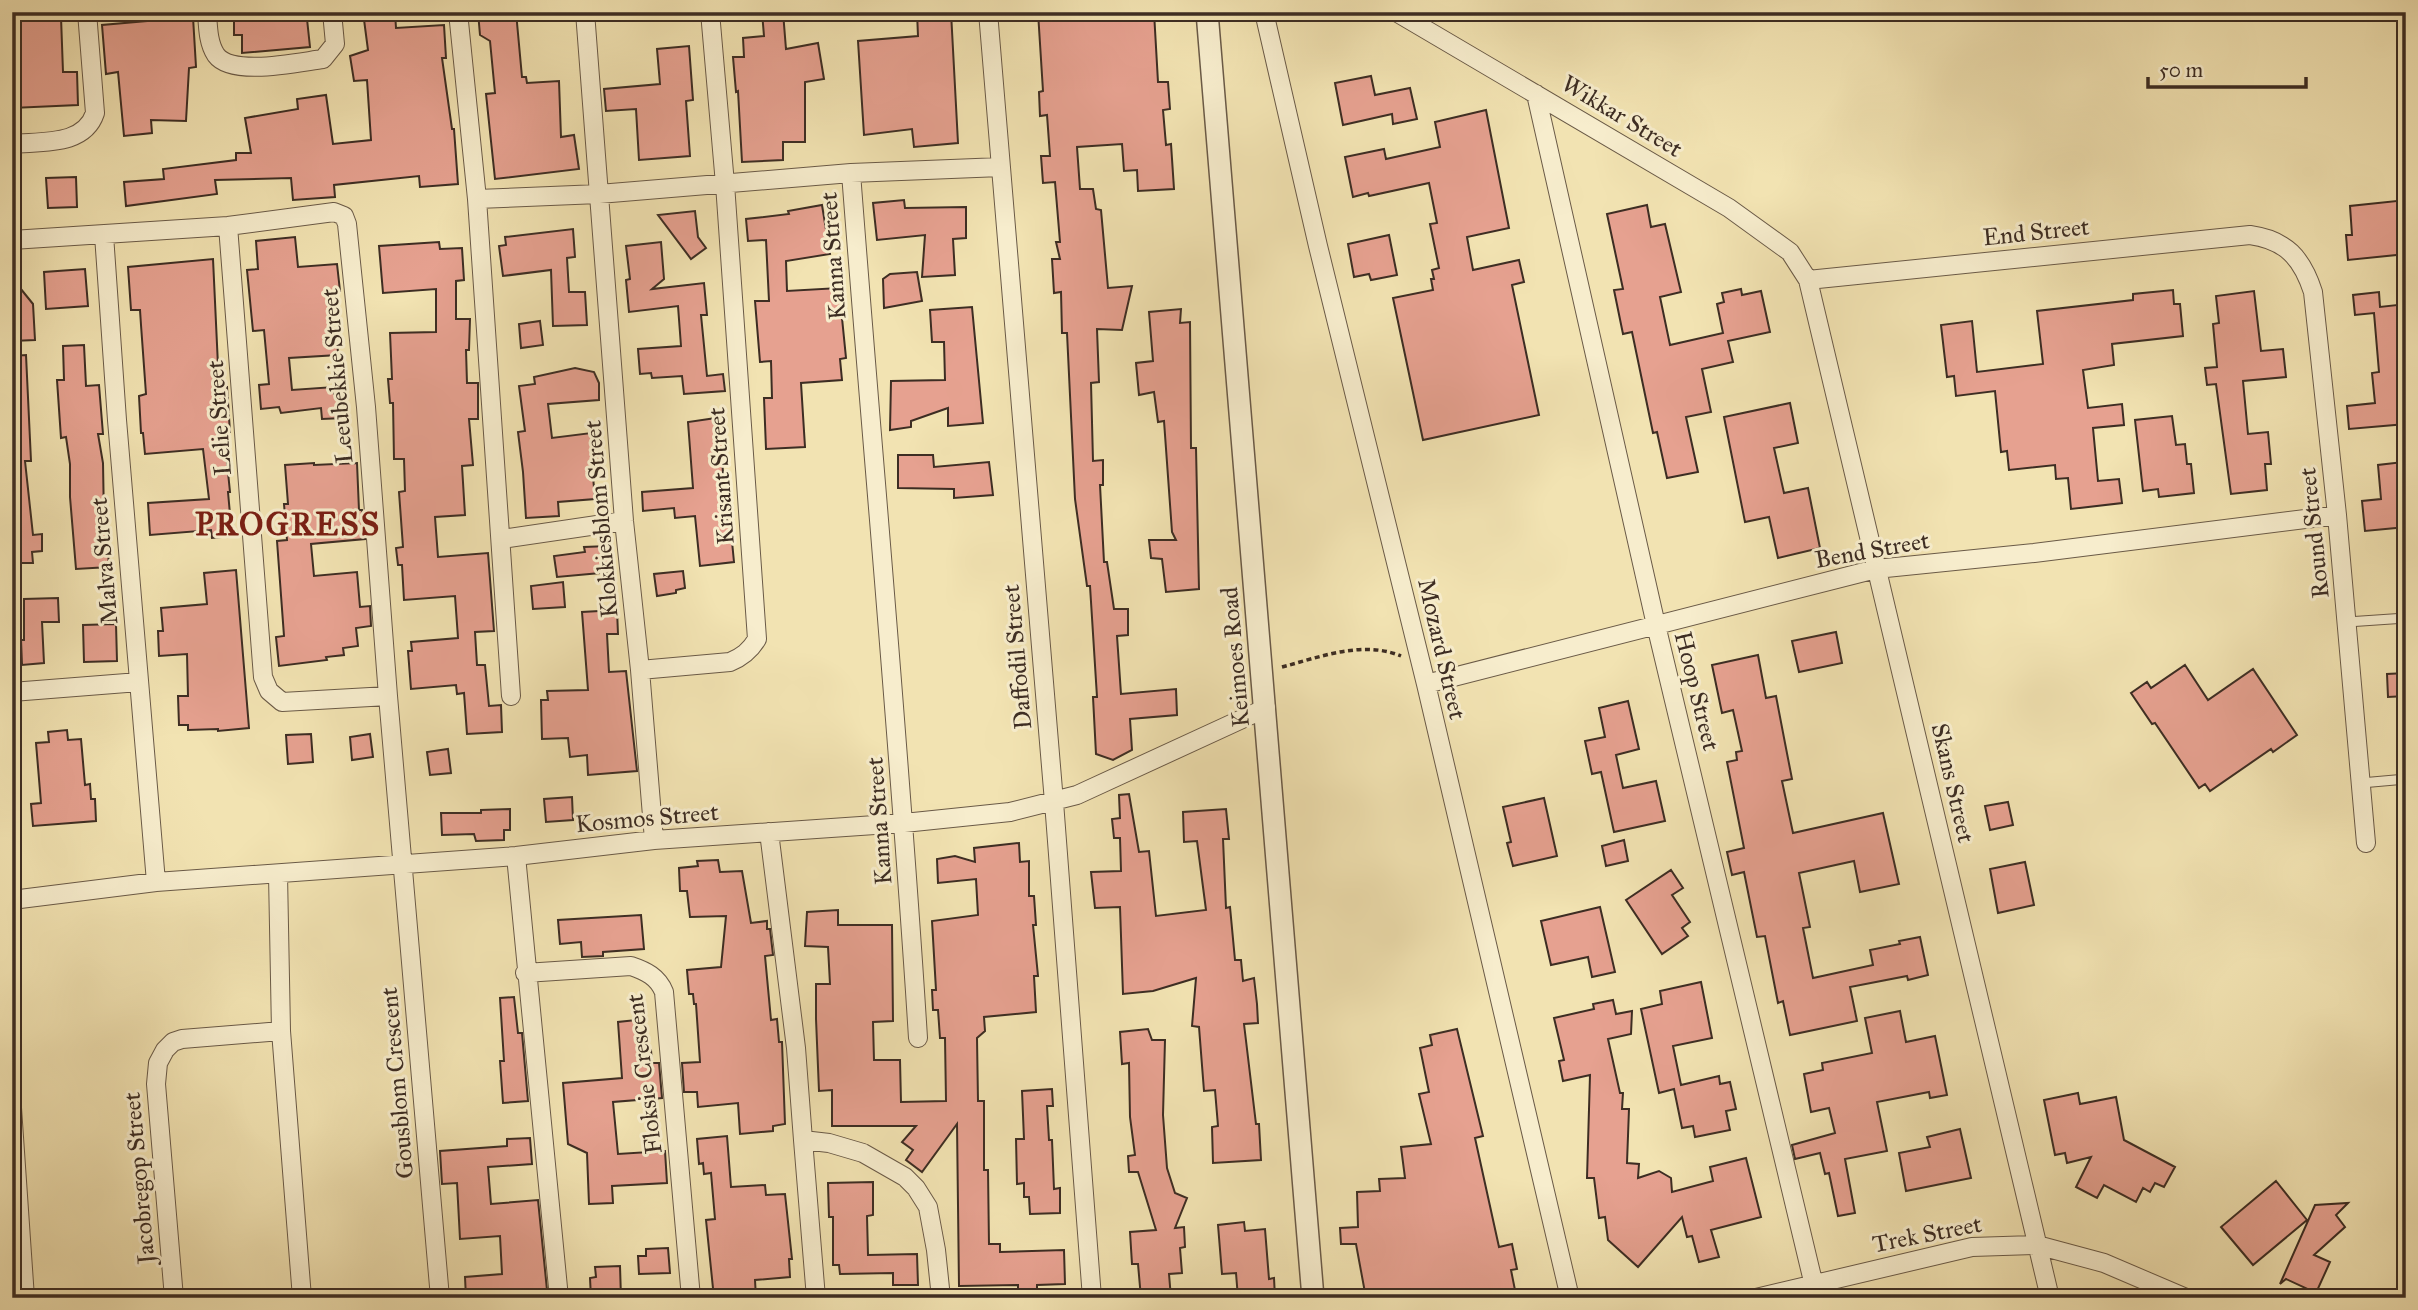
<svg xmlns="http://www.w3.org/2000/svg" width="2418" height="1310" font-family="'IM FELL Great Primer',serif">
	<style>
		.building { fill: #e6a190; stroke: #3d2d23; stroke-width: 2 }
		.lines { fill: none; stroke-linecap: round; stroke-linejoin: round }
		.service-casing { stroke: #6a5a47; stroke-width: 11 }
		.minor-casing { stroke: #6a5a47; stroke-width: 20 }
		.tertiary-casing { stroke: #6a5a47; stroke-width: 24 }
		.path { stroke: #3d2d23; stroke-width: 3.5; stroke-dasharray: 5 3.5; stroke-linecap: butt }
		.service { stroke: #f7edcd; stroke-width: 9 }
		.minor { stroke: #f7edcd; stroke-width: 18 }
		.tertiary { stroke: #f7edcd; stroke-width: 21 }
		.labels { text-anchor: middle; stroke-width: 6; stroke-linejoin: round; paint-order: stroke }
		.street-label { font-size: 24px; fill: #3d2d23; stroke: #f7edcd }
		.district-label { font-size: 32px; font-weight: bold; letter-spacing: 2px; fill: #7a1f14; stroke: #f7edcd }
	</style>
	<rect width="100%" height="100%" fill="#f2e3b2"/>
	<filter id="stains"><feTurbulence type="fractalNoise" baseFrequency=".00286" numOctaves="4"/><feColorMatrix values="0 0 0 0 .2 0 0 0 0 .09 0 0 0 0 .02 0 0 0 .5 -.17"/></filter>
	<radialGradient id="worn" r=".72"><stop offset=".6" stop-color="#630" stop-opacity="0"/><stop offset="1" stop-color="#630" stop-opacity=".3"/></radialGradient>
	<path class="building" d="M363 12H395L396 28 444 25 446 58H442L452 129H454L458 184 420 187 419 176 334 185 335 197 293 200 291 178 215 180 217 194 126 206 124 182 164 179 163 169 236 160V153H251L245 118 298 109 297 99 326 95 333 144 371 140 367 80 354 81 350 56 368 50Z
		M478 12H516L522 77H526L527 83 559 81 561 137 574 135 579 169 495 179 486 94 495 93 490 41 480 35Z
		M762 12H783L786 49 818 43 824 79 805 82V142H783V160L742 162 738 91 736 92 733 57H744L743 38 764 36Z
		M917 12H951L958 143 914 147 912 129 864 135 858 41 918 36Z
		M1038 12H1154L1158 82H1168L1170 109 1163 110 1166 145 1171 144 1174 189 1138 191 1137 170 1124 171 1122 144 1077 147 1080 189H1093L1096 209 1101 210 1108 288 1132 286 1122 330 1097 329 1099 382 1091 383 1093 461 1103 460V485H1100L1104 562H1107L1114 609H1128V635L1117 636 1121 694 1176 689 1177 715 1130 719 1132 750 1113 760 1096 754 1093 697H1097L1090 586H1087L1075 499 1067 333H1062L1061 292 1054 293 1052 259H1060L1056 242H1060L1055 182 1043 183 1041 156H1050L1047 115 1040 116 1039 92 1043 91Z
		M61 17 63 72H77L78 105 12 108V19Z
		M193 17 196 67 189 68 186 121 151 120 152 133 124 136 118 72 106 74 102 25Z
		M234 17H264L266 21 307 19 310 47 242 53V35H234Z
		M689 46 693 100 686 101 690 156 639 160 636 109 606 111 604 89 660 84 657 49Z
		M1371 76 1375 95 1410 88 1417 119 1393 124 1392 114 1343 125 1335 83Z
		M1486 110 1509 228 1467 237 1473 270 1519 260 1524 282 1512 285 1539 415 1423 440 1393 298 1433 290 1431 279H1434L1432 270 1439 268 1430 224 1437 223 1429 183 1369 196 1368 193 1353 197 1345 157 1384 149 1386 159 1440 147 1435 122Z
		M76 177 77 207 48 208 46 178Z
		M904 200 905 208 966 207V238L953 239 955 275 922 277 925 235 877 240 873 203Z
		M2406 200V254L2348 260 2346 235H2352L2350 206Z
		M822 205 830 254 786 261 787 291 839 288 846 358 840 359 842 380 801 383 805 447 766 449 764 398H772L771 361 760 362 755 301H769L766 240 748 241 746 219 789 214 788 211Z
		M1647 205 1651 227 1665 224 1681 292 1660 297 1670 345 1723 333 1717 304 1724 302 1722 293 1741 289 1742 295 1761 291 1770 332 1728 341 1733 362 1702 369 1711 412 1686 417 1698 472 1667 478 1657 432 1653 433 1632 332 1623 334 1614 290 1623 289 1607 214Z
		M695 211 698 237 706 248 691 259 658 215Z
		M573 229 575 257 567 258 569 292H585L587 325 553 326 551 270 503 276 499 246 506 245 505 237Z
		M1389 235 1397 275 1371 280 1369 274 1354 277 1348 244Z
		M295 237 298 267 337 264 340 291 327 293 330 336 337 335 338 355 289 358 292 390 334 387V394L342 393 344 418 322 419 321 408 281 413 279 407 261 409 259 385 269 384 264 330 253 331 247 270 258 269 256 241Z
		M439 242 440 249 462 248 464 280 456 281V319H470L469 350H466L467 383H478V419H469L473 465 462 466 465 515 435 517 438 557 488 553 494 631 475 632 477 665H485L489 706 501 705 502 732 467 734 464 693 457 694 456 685 411 689 408 651H412L411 642 458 638 455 596 404 600 402 565H398L396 548 403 547 399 492 405 491 404 459H394L393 403H390L388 379H392L390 333 436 332V289L383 293 379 246Z
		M661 242 664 279 652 289 704 283 707 315H701L707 376 723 374 725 391 684 394 682 376 652 378 651 373 640 374 638 349 681 346 678 306 629 312 626 280 630 279 626 246Z
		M213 259 219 387H227L230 432 224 433 230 492H228L232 536 212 538 211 530 150 535 148 503 209 499 203 449 145 454 143 433H141L139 396 146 394 141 325 140 310H131L128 267Z
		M85 269 88 306 46 309 44 272Z
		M917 272 922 301 884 308 883 279 890 274Z
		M12 278 33 304 35 340 12 341Z
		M2173 290 2174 304H2180L2183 336 2112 344 2114 365 2083 370 2088 408 2122 404 2124 425 2093 428 2098 481 2119 479 2122 503 2071 509 2068 478 2056 479 2055 465 2009 470 2007 451 2001 452 1995 391 1956 396 1954 376 1947 377 1941 325 1972 321 1977 372 2043 364 2037 311 2133 300V294Z
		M2254 291 2261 351 2283 349 2286 377 2243 381 2248 434 2268 432 2271 464H2265L2267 490 2231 494 2216 384 2207 385 2205 368 2217 367 2213 324 2219 323 2216 296Z
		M2379 292 2380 307 2406 304V424L2349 429 2347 406 2375 403 2372 373 2379 372 2374 313 2355 315 2353 295Z
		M972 307 983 423 948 426V408L911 421V427L890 430 891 381 945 380 944 342H932L930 310Z
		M1181 309 1180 323 1190 322 1191 448H1196L1199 589 1166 592 1162 559 1151 558 1149 540H1176L1172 532 1164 421 1158 422 1154 392 1139 395 1136 363 1153 361 1149 312Z
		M540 321 543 345 521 348 519 324Z
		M84 345 86 386 99 385 103 434H98L103 463 104 520H106L109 567 76 569 70 497V464L66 437 61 438 57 380H64L63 346Z
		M26 355 31 461H25L33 535 42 534V551L32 552 33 563H12V356Z
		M575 368 594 372 599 383V400L548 404 552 438 599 432 602 463 592 465 595 499 558 502 559 516 526 518 523 472 518 432 525 431 519 386 535 384 534 377Z
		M1790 403 1798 443 1774 448 1784 493 1808 488 1820 548 1778 558 1769 517 1745 522 1724 417Z
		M2172 416 2176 445 2185 444 2187 464H2191L2194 493 2159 497 2158 489 2143 491 2135 420Z
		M723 417 725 448H721L727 521H730L734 562 700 566 695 516 675 518 674 508 643 511 642 492 693 488 688 422Z
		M898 455H933L934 467 989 462 993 495 954 498V489L898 488Z
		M2403 462 2406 527 2365 531 2362 501 2381 499 2378 465Z
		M314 463V465L357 463 359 510H362L365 539 311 544 314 576 357 572 360 607 370 606 371 626 356 628 358 646 343 648 344 655 326 657 327 660 279 666 276 637 284 636 277 541 287 540 284 504H288L285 465Z
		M609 546 611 572 557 577 554 556 585 552 584 547Z
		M236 570 249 728 218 731V729L188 730V725H179L178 696H188L187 654 159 656 158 631H163L161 608 207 604 204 573Z
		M683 571 685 588 676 590V593L657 596 654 574Z
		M563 582 565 607 533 609 531 586Z
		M58 598 59 622H42L44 663 22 665 21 640H24V599Z
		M617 610 618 634H607L609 672 626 671 637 771 588 775 587 755 570 757 568 738 542 739 541 700H548L547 691 588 690 582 612Z
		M116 624 117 661 84 662 83 625Z
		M1836 632 1842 663 1799 672 1792 641Z
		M1758 655 1766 698 1776 696 1785 743 1792 779 1782 781 1793 833 1883 813 1899 884 1860 892 1854 861 1799 873 1810 927 1803 928 1813 978 1873 965 1870 950 1900 944 1899 941 1920 937 1928 975 1908 980 1907 976 1850 987 1857 1021 1790 1035 1783 1001 1778 1003 1765 936 1757 937 1744 872 1732 875 1727 852 1744 848 1727 762 1737 760 1736 752 1742 751 1733 710 1722 713 1712 665Z
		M2185 665 2208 700 2253 669 2297 735 2273 752 2271 749 2210 791 2205 784 2199 788 2155 723 2152 724 2131 693 2147 682 2151 688Z
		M2406 673V696L2388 697 2387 674Z
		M1628 701 1639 749 1616 755 1623 788 1656 781 1665 821 1614 832 1601 772 1592 774 1585 741 1605 737 1599 708Z
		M67 730 68 740 81 739 85 785 90 784 91 799H95L96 821 33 826 31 804 41 803 36 743 49 742 48 732Z
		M311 734 313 762 288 764 286 735Z
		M370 734 373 757 352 760 350 737Z
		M448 749 451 773 430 775 427 752Z
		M1129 794 1139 852 1149 851 1156 916 1206 910 1197 841 1184 842 1183 812 1226 809 1229 839H1223L1226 908 1230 907 1235 960H1241L1243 981 1254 978 1257 1004 1258 1023 1244 1024 1256 1124H1259L1261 1160 1213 1163 1212 1127 1218 1126 1215 1090 1204 1091 1199 1027 1192 1026 1196 978 1153 991 1123 994 1120 907 1095 908 1091 872 1121 871 1120 838H1114L1112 819 1120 818 1119 795Z
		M572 797 573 820 546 822 544 799Z
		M1544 798 1557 856 1513 866 1507 843 1511 842 1503 807Z
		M2008 802 2013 825 1990 830 1985 806Z
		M510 809V830H504V840L476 841 474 834 442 835 441 813H481V810Z
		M1624 840 1628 861 1606 866 1602 846Z
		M1019 843 1020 862 1029 861V896H1034L1036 925H1033L1038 976H1034L1036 1012 984 1017 985 1031 977 1038 978 1101H984V1170H988L989 1244H1000V1252L1064 1250 1065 1284 1037 1285V1291L1018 1292V1285L959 1286 957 1124 922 1172 906 1160 913 1150 902 1142 916 1126H832V1090L819 1091 816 1019V984H830L828 947 805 946 807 912 838 910V925H892L893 1021 873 1022 874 1060H900L901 1102 946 1101 945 1038H940L938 1010H933L932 990H936L932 921 978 915 976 879 938 883 937 859 955 856 975 862 974 848Z
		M718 860 720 872 742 871 751 923 767 921V929H770L773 955 765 956 771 1020 777 1019 779 1042H782L785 1124 773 1126V1131L740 1134 738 1103 698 1107 697 1092H684L682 1063 700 1062 696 1004H694L693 994H689L687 970 721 967 726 916 690 917 687 891H680L679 868 698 866 697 861Z
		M2025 862 2034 905 1998 913 1990 869Z
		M1671 870 1683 888 1672 895 1690 922 1682 928 1688 936 1662 954 1626 900Z
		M1600 907 1615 972 1592 977 1588 957 1551 965 1541 921Z
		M641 915 644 949 603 952V956L582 957 581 942 560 944 558 920Z
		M1701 982 1712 1038 1673 1046 1681 1085 1719 1076 1720 1084 1730 1082 1736 1109 1726 1111 1730 1130 1695 1137 1693 1126 1682 1128 1674 1089 1659 1093 1641 1009 1662 1004 1660 991Z
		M514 997 518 1033H522L528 1101 503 1103 500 1061H504L500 998Z
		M1613 1000 1616 1014 1632 1011 1631 1034 1608 1039 1620 1093H1623L1622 1109H1629L1627 1163 1639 1164 1638 1178 1659 1171 1671 1178 1672 1192 1713 1181 1710 1167 1746 1158 1761 1217 1711 1230 1719 1257 1699 1262 1692 1236 1687 1237 1682 1217 1638 1267 1608 1240 1605 1217 1599 1218 1594 1178H1587L1590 1075 1563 1081 1559 1061 1564 1060 1554 1018 1594 1009 1593 1004Z
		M1900 1011 1906 1042 1935 1036 1947 1095 1930 1098 1929 1092 1877 1102 1887 1151 1845 1159 1855 1213 1838 1216 1829 1173 1825 1174 1820 1153 1795 1159 1792 1145 1835 1133 1829 1108 1811 1112 1804 1074 1823 1070 1822 1063 1872 1053 1865 1018Z
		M636 1020 639 1051 651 1050 652 1063H659L662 1098 613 1102 618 1154 665 1151 667 1183 612 1186 613 1203 589 1204 587 1153 568 1144 563 1083 622 1078 618 1022Z
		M1148 1029 1152 1040H1165L1163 1115 1167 1168 1175 1193 1187 1198 1175 1228 1184 1227 1185 1247 1180 1248 1182 1273 1169 1274 1171 1298H1141L1138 1264H1132L1130 1232 1156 1230 1138 1172H1129L1128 1156 1135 1155 1130 1117 1129 1063 1122 1064 1120 1032Z
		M1457 1029 1483 1136 1475 1138 1499 1247 1512 1244 1517 1269 1511 1270 1516 1295 1506 1298H1366L1356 1244H1341L1340 1228 1358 1227 1357 1192 1380 1191 1379 1179 1405 1178 1401 1147 1431 1144 1419 1094 1429 1092 1420 1048 1432 1045 1430 1035Z
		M1052 1089 1053 1106H1047L1049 1140H1052L1054 1189 1060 1188V1213L1030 1214 1029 1197H1024V1183L1017 1184 1016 1139H1024L1022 1091Z
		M2078 1093 2080 1104 2116 1097 2124 1140 2175 1167 2164 1187 2155 1183 2150 1192 2143 1188 2136 1202 2104 1185 2097 1198 2076 1187 2091 1157 2067 1163 2065 1153 2055 1155 2044 1100Z
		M1960 1129 1971 1178 1906 1191 1899 1153 1930 1147 1927 1137Z
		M727 1136 731 1187 765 1185 766 1195 785 1194 792 1259H789L790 1277 755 1280 756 1298H714L706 1220 715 1219 711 1173 704 1174 703 1163 699 1164 697 1139Z
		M530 1138 532 1164 488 1167 491 1204 538 1200 547 1290 538 1291V1298H466L465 1277 502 1274 500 1236 460 1239 457 1183 442 1184 440 1151 507 1146V1139Z
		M2276 1181 2307 1220 2253 1265 2221 1227Z
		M873 1182V1215L867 1216 868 1255 917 1254 918 1285H893V1273L840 1274 839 1265H833V1217H829L828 1183Z
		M2348 1203 2336 1215 2345 1227 2314 1255 2330 1262 2316 1293 2286 1279 2280 1284 2315 1205Z
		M1244 1222 1245 1231 1265 1229 1269 1279 1274 1278 1275 1298H1238L1236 1273 1222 1274 1218 1225Z
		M668 1248 670 1273 639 1274 638 1256H646V1249Z
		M620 1266 621 1298H591L590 1278 596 1277 595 1267Z"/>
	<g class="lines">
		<g class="service-casing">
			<path id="service" d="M2347 622 2406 618
				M2361 783 2406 779"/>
		</g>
		<g class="minor-casing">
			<path id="minor" d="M207 12C208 27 208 43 216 55 232 77 299 62 323 59L335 44 332 12
				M458 12 477 199 511 696
				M585 12 624 521 640 670 654 840
				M988 12 1054 802 1092 1298
				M1264 12 1318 246 1426 684 1570 1298
				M1396 12 1729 208 1790 252 1808 280 2050 1298
				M1536 94 1656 625 1817 1298
				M12 144C43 141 84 146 95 113L87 12
				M851 173 1001 167
				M477 199 599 194 851 173C873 461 900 749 918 1038
				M228 226 263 677 269 691 282 702 388 696
				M104 235 117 420 156 882
				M12 240 228 226 334 212 344 216 347 224 366 407 388 696 440 1298
				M1808 280 2250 235C2286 240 2302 258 2313 292L2337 515 2366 843
				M502 539 624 521
				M640 670 730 662C742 657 750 651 757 639L725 184 710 12
				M1426 684 1876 569 2034 553 2337 515
				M12 692 139 682
				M769 832 796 1048 803 1140 829 1143 863 1153 905 1177 916 1188 928 1207 936 1250 941 1298
				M516 856 559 1298
				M278 874 281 1031 302 1298
				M12 900 156 882 516 856 654 840 904 823 1010 812 1077 795 1266 708
				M525 973 631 966C646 971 658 977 664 992L691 1298
				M12 1108 25 1298
				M803 1140 816 1298
				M174 1298 156 1084 158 1063 165 1050 173 1042 182 1039 281 1031
				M1756 1298 1972 1247 2037 1245 2104 1263 2186 1298"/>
		</g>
		<g class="tertiary-casing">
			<path id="tertiary" d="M1207 12 1313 1298"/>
		</g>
		<path class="path" d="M1282 667C1320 657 1363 640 1401 656"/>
		<use href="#service" class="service"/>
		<use href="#minor" class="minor"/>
		<use href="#tertiary" class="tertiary"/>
	</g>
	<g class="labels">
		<g class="street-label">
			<text transform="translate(1622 116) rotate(31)" y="8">Wikkar Street</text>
			<text transform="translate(2036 232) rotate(-6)" y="8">End Street</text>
			<text transform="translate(833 256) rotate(-94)" y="8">Kanna Street</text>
			<text transform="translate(337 376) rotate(-95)" y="8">Leeubekkie Street</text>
			<text transform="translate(219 418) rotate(-94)" y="8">Lelie Street</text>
			<text transform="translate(721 476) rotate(-94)" y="8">Krisant Street</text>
			<text transform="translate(601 519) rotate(-95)" y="8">Klokkiesblom Street</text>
			<text transform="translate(2314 533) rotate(-96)" y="8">Round Street</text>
			<text transform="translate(1872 550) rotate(-10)" y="8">Bend Street</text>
			<text transform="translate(104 561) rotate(-95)" y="8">Malva Street</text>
			<text transform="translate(1442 649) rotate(77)" y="8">Mozard Street</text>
			<text transform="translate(1017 657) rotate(-95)" y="8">Daffodil Street</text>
			<text transform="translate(1235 657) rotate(-95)" y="8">Keimoes Road</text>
			<text transform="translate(1697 691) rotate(76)" y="8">Hoop Street</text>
			<text transform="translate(1953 783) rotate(77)" y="8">Skans Street</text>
			<text transform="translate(647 818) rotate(-5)" y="8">Kosmos Street</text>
			<text transform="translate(879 821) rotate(-94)" y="8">Kanna Street</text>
			<text transform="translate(644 1074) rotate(-97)" y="8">Floksie Crescent</text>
			<text transform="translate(397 1083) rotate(-95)" y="8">Gousblom Crescent</text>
			<text transform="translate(139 1178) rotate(-95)" y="8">Jacobregop Street</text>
			<text transform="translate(1927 1234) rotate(-11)" y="8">Trek Street</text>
		</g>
		<g class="district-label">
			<text x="288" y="535">PROGRESS</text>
		</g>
	</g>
	<rect width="2418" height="1310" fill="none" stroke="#f2e3b2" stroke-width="42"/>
	<rect x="14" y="14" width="2390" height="1282" fill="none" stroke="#3d2d23" stroke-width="3.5"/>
	<rect x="21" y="21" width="2376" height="1268" fill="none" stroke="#3d2d23" stroke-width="2"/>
	<path d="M2148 77v10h158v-10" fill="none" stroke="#3d2d23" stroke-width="3.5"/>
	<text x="2159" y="77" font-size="21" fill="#3d2d23" stroke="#f7edcd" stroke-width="5" paint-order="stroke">50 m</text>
	<rect width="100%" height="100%" filter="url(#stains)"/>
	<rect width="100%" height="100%" fill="url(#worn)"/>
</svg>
